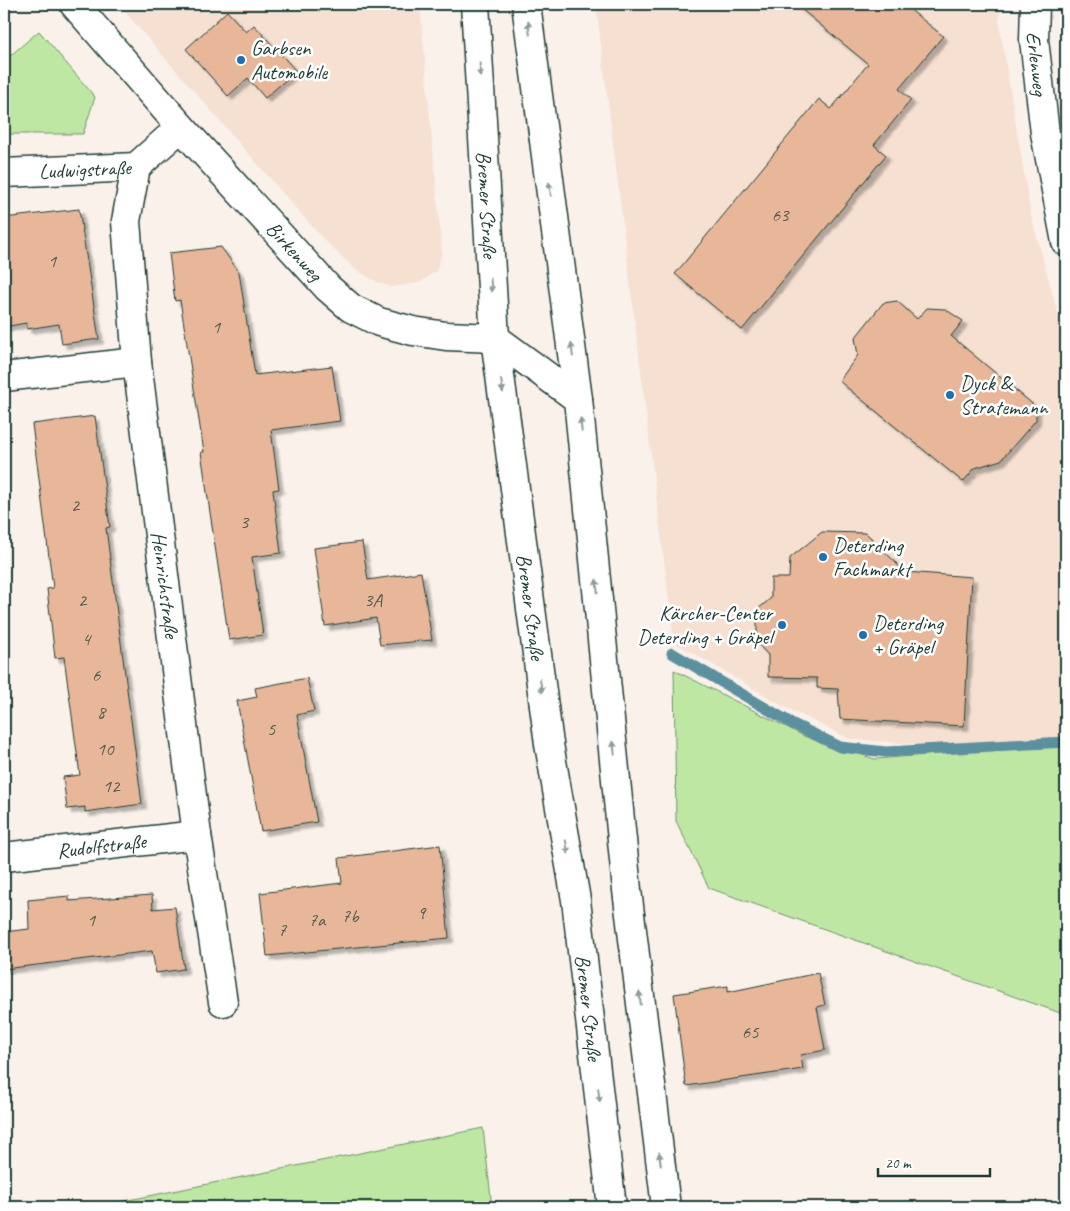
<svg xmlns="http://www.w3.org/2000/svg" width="1070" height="1211" font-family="Caveat,sans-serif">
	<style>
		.built { fill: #f5e0d2 }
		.green { fill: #bee7a3; stroke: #6e926c }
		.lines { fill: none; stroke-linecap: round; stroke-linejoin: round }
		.stream { stroke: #5c909f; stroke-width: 11 }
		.building { fill: #e8b799; stroke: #1f3d34; filter: url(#shadow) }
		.minor-casing { stroke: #1f3d34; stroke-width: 31 }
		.primary-casing { stroke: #1f3d34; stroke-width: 31 }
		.minor { stroke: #fff; stroke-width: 28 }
		.primary { stroke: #fff; stroke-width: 28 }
		.oneway { fill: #8f9e9a }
		.poi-dot { fill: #1f6fb2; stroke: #fff; stroke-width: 2 }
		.labels { text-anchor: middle; stroke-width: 5; stroke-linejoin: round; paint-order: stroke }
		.number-label { font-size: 19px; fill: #515c4d }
		.poi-label { font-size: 21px; fill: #1f3d34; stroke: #fff; text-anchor: start }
		.street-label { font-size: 21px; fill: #1f3d34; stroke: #fff }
	</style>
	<defs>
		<filter id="shadow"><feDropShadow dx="4.5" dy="4.5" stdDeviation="1" flood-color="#0004"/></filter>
	</defs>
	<rect width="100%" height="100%" fill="#faf1eb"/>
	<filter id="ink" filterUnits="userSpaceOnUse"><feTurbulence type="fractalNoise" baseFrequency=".02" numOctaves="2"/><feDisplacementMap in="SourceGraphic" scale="10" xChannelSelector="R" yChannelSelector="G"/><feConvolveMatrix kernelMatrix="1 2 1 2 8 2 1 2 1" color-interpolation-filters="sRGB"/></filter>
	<g filter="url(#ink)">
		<path class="built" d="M118 4H420L442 253 436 271 419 283 391 287 377 282 355 269 323 239Z
			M596 4H1001L999 22 1031 216 1066 343V755L850 739 783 706 674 642Z"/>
		<path class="green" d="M39 31 95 97 83 134H7L4 126V61Z
			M674 670 806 737 875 759 1066 744V1015L709 888 676 821Z
			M483 1128 492 1207H95Z"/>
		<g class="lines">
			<path class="stream" d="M672 653 793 724 840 747 886 752 1066 742"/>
		</g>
		<path class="building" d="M795 4H903L943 36 899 89 911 100 874 145 886 155 742 330 675 274 819 99 831 109 868 64Z
			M227 11 246 32 254 25 296 71 265 98 248 78 228 96 186 49Z
			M79 209 99 339 62 344 59 324 27 329 26 323 4 327V218Z
			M221 247 239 272 255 375 332 366 340 421 271 430 279 489 273 490 281 553 252 557 263 635 229 640 201 452H204L197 408 180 300 175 301 169 253Z
			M897 301 917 319 927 308 945 309 963 321 951 336 1036 407V420L1001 460 975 468 963 482 839 381 858 355 855 338 883 303Z
			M95 416 110 527 106 528 142 804 85 812V807L67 809 63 777 80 775 64 657 55 658 47 589 53 588 32 424Z
			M822 532 866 533 905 572 972 577 964 726 840 719 838 689 817 688V678L768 677V655L757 643V610L771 598V578H789L790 558Z
			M362 542 368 580 421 572 432 640 380 645 376 618 325 626 314 548Z
			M307 678 314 711 297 715 317 822 261 831 237 701 257 697 255 688Z
			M440 845 449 938 267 956 260 893 342 883 339 858Z
			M152 895 153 909 175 907 184 969 156 973 152 951 4 969V932L29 929 28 900 69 896V901Z
			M818 973 825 1005 817 1007 825 1050 801 1055 803 1069 686 1086 674 994 728 986V992Z"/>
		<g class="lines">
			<g class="minor-casing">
				<g id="minor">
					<path id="s1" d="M74 4 181 127 328 288 351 308 379 322 413 331 446 336 495 338 578 399"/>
					<path id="s2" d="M1035 4 1034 40 1045 133 1066 242"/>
					<path id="s3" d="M136 167 126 221 137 362 197 835 223 1002"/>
					<path id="s4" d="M4 173 136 167 181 127"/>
					<path d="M4 377 137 362"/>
					<path id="s5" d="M4 857 197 835"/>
				</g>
			</g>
			<g class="primary-casing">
				<g id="primary">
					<path id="s6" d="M475 4 495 338 549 744 576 900 612 1207"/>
					<path d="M526 4 578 399 627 890 666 1207"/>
				</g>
			</g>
			<use href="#minor" class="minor"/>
			<use href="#primary" class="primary"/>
		</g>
		<defs><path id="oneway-solid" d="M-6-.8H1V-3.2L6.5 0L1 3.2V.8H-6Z" transform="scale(1.25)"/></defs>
		<g class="oneway">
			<use href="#oneway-solid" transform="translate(529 28) rotate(-97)"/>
			<use href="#oneway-solid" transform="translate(480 70) rotate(87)"/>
			<use href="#oneway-solid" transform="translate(550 189) rotate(-98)"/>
			<use href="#oneway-solid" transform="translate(491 285) rotate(86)"/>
			<use href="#oneway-solid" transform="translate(572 350) rotate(-98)"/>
			<use href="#oneway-solid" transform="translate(502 386) rotate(82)"/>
			<use href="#oneway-solid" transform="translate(581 425) rotate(-96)"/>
			<use href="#oneway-solid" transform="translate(597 586) rotate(-96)"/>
			<use href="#oneway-solid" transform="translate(541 686) rotate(82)"/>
			<use href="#oneway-solid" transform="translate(614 748) rotate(-96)"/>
			<use href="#oneway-solid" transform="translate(567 847) rotate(80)"/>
			<use href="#oneway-solid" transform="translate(640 998) rotate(-97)"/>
			<use href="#oneway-solid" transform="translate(599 1095) rotate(83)"/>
			<use href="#oneway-solid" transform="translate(660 1159) rotate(-97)"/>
		</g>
	</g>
	<g class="poi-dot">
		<circle cx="241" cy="60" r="5"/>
		<circle cx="950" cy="395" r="5"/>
		<circle cx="823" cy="557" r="5"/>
		<circle cx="782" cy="625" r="5"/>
		<circle cx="863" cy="635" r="5"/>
	</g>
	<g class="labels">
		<g class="number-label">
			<text x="780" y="221">63</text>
			<text x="52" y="267">1</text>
			<text x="216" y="333">1</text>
			<text x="75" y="511">2</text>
			<text x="244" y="528">3</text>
			<text x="82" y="606">2</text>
			<text x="373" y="606">3A</text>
			<text x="86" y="645">4</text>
			<text x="96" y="681">6</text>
			<text x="101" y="718">8</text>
			<text x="271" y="735">5</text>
			<text x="105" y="755">10</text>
			<text x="111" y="792">12</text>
			<text x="421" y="919">9</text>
			<text x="350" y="922">7b</text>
			<text x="91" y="926">1</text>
			<text x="317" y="926">7a</text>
			<text x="282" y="936">7</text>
			<text x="750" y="1038">65</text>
		</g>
		<g class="poi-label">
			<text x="251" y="55">Garbsen<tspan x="251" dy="24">Automobile</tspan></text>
			<text x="960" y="390">Dyck &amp;<tspan x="960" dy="24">Stratemann</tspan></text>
			<text x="833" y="552">Deterding<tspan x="833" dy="24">Fachmarkt</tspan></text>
			<text x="772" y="620" text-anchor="end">Kärcher-Center<tspan x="772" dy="24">Deterding + Gräpel</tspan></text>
			<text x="873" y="630">Deterding<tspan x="873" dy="24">+ Gräpel</tspan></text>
		</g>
		<g class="street-label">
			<text dy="7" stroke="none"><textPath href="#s2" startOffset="60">Erlenweg</textPath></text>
			<text dy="7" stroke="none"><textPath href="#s4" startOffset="81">Ludwigstraße</textPath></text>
			<text dy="7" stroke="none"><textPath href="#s6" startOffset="201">Bremer Straße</textPath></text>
			<text dy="7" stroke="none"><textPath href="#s1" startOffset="331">Birkenweg</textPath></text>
			<text dy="7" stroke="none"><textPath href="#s3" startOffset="421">Heinrichstraße</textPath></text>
			<text dy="7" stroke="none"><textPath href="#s6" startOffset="606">Bremer Straße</textPath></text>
			<text dy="7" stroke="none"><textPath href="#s5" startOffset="98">Rudolfstraße</textPath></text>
			<text dy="7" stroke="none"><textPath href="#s6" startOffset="1011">Bremer Straße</textPath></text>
		</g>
	</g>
	<rect width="1070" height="1211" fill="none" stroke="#fff" stroke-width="20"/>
	<rect x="10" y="10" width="1050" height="1191" fill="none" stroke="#1f3d34" stroke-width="2" filter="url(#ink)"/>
	<path d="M878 1168v8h112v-8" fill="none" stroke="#1f3d34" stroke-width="2.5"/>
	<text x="885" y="1168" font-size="15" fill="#1f3d34" stroke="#ffffff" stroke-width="4" paint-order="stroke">20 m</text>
</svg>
